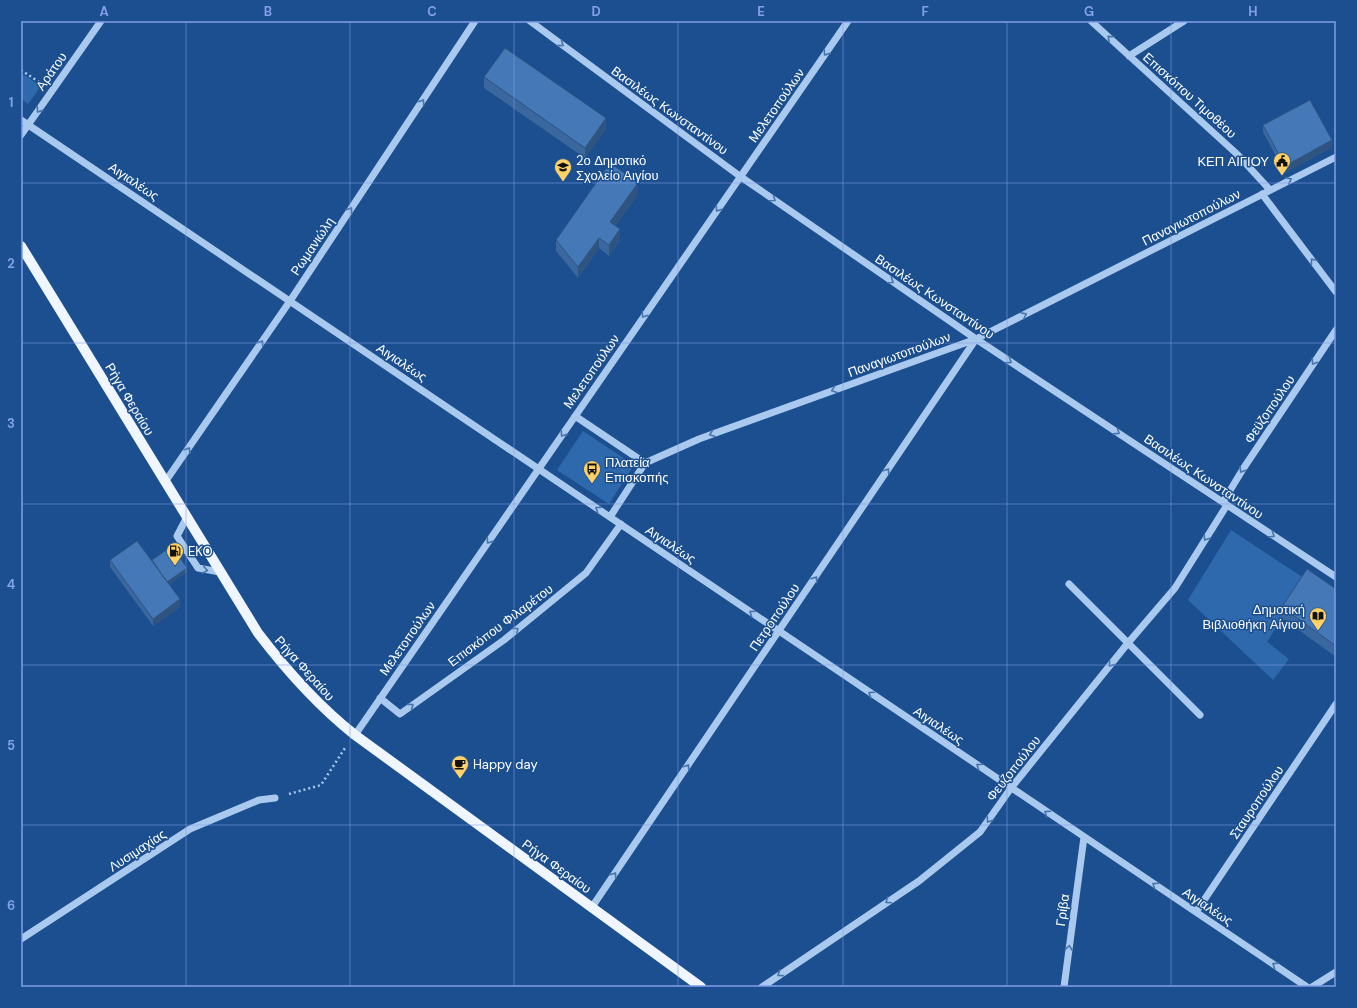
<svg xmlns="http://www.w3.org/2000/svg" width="1357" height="1008" font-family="'DM Sans',sans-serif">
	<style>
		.green { fill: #2e69ad }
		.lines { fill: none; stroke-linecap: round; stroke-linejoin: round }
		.path { stroke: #a9c9ee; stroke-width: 2.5; stroke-dasharray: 2 3; stroke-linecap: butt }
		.minor { stroke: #a9c9ee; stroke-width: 7 }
		.major { stroke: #f0f6ff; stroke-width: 10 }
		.wall { fill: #3a679d }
		.shaded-wall { fill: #305480 }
		.building { fill: #4478b7; stroke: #305480 }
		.oneway { stroke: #4674ac }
		.grid { fill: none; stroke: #839eea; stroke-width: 1; stroke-opacity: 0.55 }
		.labels { text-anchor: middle; stroke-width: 3; stroke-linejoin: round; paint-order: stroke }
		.street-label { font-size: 13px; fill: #fff; stroke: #1b4f8f }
		.poi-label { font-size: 13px; fill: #fff; stroke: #1b4f8f; text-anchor: start }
		.neatline { fill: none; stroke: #839eea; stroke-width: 1.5 }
		.grid-label { font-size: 13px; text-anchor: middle; font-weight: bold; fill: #839eea }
	</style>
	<rect width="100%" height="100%" fill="#1b4f8f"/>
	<path class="green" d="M21 73 41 86 28 104 21 99Z
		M583 431 634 465 609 504 557 470Z
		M1231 530 1307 580 1267 642 1289 659 1273 680 1188 600Z"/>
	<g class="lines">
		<path class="path" d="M21 70 39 82
			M289 794 321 785 345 748"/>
		<path class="minor" d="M530 21 741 177 976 339 1336 577
			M1091 21 1238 155 1270 190
			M1129 56 1184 21
			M21 120 1307 987
			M21 135 101 21
			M1262 194 1336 292
			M575 416 645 463 699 439 976 339 1336 157
			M165 482 290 301 475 21
			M1223 502 1243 469 1336 330
			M187 517 177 536 198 568 220 572
			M610 517 645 463
			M1069 584 1200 715
			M380 698 400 714 504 640 586 573 621 524
			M355 735 848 21
			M592 907 976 339
			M1196 912 1336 704
			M21 939 190 829 259 800 275 798
			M762 987 919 881 980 832 1011 788 1128 643 1175 588 1227 505
			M1064 987 1084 837
			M1312 987 1336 972"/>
		<path class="major" d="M21 246 258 633C287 671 317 705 355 735L701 987"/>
	</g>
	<path class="wall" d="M484 77 606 129 585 158 484 88Z
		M1263 125 1332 147 1285 173 1263 132Z
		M638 194 615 226 620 240 609 256 599 248 578 278 556 251V240Z
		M110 560 152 561V560L187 572 169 584 180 607 153 626 110 567Z
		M1336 589V657L1282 618V607Z"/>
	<path class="shaded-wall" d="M606 118V129L585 158V148Z
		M1332 140V147L1285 173V166Z
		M638 183V194L610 233V222Z
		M620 229V240L609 256V245Z
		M599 238V248L578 278V267Z
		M187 568V572L167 586V582Z
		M180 599V607L153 626V619Z"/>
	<path class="building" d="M505 48 606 118 585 148 484 77Z
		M1310 100 1332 140 1285 166 1263 125Z
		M610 163 638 183 610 222 620 229 609 245 599 238 578 267 556 240Z
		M137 541 180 599 153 619 110 560Z
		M172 546 187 568 167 582 152 560Z
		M1307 569 1336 589V646L1282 607Z"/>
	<defs><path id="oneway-chevron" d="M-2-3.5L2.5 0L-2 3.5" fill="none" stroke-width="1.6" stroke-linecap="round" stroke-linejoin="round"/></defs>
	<g class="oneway">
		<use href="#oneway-chevron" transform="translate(1110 38) rotate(-138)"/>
		<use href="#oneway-chevron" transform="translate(561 44) rotate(36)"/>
		<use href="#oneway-chevron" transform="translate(826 53) rotate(125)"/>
		<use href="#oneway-chevron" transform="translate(422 102) rotate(-56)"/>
		<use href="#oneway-chevron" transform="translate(39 110) rotate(125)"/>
		<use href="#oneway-chevron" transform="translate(1289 180) rotate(-27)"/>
		<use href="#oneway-chevron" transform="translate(773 199) rotate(35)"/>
		<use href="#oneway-chevron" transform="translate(718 209) rotate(125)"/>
		<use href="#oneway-chevron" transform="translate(350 210) rotate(-56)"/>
		<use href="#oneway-chevron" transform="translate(1313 261) rotate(-127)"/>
		<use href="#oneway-chevron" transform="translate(891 281) rotate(35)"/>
		<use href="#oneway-chevron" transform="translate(644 315) rotate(125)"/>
		<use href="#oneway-chevron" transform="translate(1024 315) rotate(-27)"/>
		<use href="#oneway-chevron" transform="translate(261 343) rotate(-56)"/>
		<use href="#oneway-chevron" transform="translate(1009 361) rotate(33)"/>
		<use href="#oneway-chevron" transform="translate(1314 362) rotate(124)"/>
		<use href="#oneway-chevron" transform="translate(834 390) rotate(160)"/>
		<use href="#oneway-chevron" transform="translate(1117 432) rotate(33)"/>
		<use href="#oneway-chevron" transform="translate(563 434) rotate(125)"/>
		<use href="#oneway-chevron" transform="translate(712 434) rotate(160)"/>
		<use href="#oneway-chevron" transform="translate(188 450) rotate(-56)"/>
		<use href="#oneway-chevron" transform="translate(1242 470) rotate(122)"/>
		<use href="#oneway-chevron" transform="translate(887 471) rotate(-56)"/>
		<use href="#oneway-chevron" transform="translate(598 509) rotate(-146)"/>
		<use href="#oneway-chevron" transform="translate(1272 535) rotate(33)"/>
		<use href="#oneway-chevron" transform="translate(1206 538) rotate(123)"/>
		<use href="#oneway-chevron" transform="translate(489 541) rotate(125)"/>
		<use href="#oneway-chevron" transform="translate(205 570) rotate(10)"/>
		<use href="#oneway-chevron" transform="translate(815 579) rotate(-56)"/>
		<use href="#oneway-chevron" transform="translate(752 613) rotate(-146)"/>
		<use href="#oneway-chevron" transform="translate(516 630) rotate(-39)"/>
		<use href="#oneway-chevron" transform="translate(1111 664) rotate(129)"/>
		<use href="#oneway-chevron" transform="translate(871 694) rotate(-146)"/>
		<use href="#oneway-chevron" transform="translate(411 706) rotate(-36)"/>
		<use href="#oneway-chevron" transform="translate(979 766) rotate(-146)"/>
		<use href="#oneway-chevron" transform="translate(687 767) rotate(-56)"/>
		<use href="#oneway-chevron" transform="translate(1047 813) rotate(-146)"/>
		<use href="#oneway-chevron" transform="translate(989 820) rotate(125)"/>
		<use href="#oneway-chevron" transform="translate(614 875) rotate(-56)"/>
		<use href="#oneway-chevron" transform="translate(1155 885) rotate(-146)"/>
		<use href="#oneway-chevron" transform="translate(888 901) rotate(146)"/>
		<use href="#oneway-chevron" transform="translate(1069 948) rotate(-82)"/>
		<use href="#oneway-chevron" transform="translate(1275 965) rotate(-146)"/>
		<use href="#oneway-chevron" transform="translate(780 974) rotate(146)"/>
	</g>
	<path class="grid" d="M186 21V987M350 21V987M514 21V987M678 21V987M843 21V987M1007 21V987M1171 21V987M21 183H1336M21 343H1336M21 504H1336M21 665H1336M21 825H1336"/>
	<defs>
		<g id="civic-pin" transform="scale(0.9)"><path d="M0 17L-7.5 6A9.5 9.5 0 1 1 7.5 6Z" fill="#ffd166" stroke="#1b4f8f"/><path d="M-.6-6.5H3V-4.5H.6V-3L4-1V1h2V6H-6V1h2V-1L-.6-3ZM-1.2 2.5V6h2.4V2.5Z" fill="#111"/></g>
		<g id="school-pin" transform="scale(0.9)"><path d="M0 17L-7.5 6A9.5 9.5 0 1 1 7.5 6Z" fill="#ffd166" stroke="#1b4f8f"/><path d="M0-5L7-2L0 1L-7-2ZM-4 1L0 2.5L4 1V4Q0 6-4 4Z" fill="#111"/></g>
		<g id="bus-pin" transform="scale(0.9)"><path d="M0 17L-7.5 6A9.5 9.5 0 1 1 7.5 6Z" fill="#ffd166" stroke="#1b4f8f"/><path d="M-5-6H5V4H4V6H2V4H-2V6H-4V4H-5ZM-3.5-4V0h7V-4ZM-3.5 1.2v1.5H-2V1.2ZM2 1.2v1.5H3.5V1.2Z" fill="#111"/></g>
		<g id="fuel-pin" transform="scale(0.9)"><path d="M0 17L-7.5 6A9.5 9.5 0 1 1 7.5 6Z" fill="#ffd166" stroke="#1b4f8f"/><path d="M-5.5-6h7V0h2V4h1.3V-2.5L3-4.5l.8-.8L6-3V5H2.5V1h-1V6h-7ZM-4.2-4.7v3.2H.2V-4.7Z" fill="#111"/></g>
		<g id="library-pin" transform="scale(0.9)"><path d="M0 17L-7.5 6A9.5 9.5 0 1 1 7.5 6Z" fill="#ffd166" stroke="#1b4f8f"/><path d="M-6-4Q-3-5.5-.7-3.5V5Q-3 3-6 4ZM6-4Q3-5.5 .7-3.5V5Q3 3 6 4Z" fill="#111"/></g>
		<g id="cafe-pin" transform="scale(0.9)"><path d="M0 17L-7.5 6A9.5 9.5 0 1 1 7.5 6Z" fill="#ffd166" stroke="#1b4f8f"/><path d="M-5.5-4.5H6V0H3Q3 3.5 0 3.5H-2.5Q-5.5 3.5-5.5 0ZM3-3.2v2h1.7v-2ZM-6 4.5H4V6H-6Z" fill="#111"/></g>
	</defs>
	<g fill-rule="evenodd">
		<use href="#civic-pin" x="1282" y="161"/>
		<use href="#school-pin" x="563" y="167"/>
		<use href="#bus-pin" x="592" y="469"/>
		<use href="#fuel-pin" x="175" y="551"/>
		<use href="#library-pin" x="1318" y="616"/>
		<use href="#cafe-pin" x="460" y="764"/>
	</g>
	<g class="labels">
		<g class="street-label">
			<text transform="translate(51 71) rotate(-55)" y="5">Αράτου</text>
			<text transform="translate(1190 95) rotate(42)" y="5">Επισκόπου Τιμοθέου</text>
			<text transform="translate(776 105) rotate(-55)" y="5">Μελετοπούλων</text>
			<text transform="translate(670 110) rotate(36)" y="5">Βασιλέως Κωνσταντίνου</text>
			<text transform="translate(134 181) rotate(34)" y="5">Αιγιαλέως</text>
			<text transform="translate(1191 217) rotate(-27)" y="5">Παναγιωτοπούλων</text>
			<text transform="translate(312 246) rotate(-56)" y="5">Ρωμανιώλη</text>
			<text transform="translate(935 296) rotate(34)" y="5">Βασιλέως Κωνσταντίνου</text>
			<text transform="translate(899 354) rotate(-20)" y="5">Παναγιωτοπούλων</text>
			<text transform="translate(402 362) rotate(34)" y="5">Αιγιαλέως</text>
			<text transform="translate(591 371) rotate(-55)" y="5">Μελετοπούλων</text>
			<text transform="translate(130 399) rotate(59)" y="5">Ρήγα Φεραίου</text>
			<text transform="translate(1269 409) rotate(-56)" y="5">Φεϋζοπούλου</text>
			<text transform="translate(1204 476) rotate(34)" y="5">Βασιλέως Κωνσταντίνου</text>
			<text transform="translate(671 544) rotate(34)" y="5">Αιγιαλέως</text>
			<text transform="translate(774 617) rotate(-56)" y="5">Πετροπούλου</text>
			<text transform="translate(500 625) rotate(-37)" y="5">Επισκόπου Φιλαρέτου</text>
			<text transform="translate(407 638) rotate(-55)" y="5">Μελετοπούλων</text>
			<text transform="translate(305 668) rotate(48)" y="5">Ρήγα Φεραίου</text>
			<text transform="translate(939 725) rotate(34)" y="5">Αιγιαλέως</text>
			<text transform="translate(1013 768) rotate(-52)" y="5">Φευζοπούλου</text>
			<text transform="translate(1256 802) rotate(-56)" y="5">Σταυροπούλου</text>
			<text transform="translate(137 850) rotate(-33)" y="5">Λυσιμαχίας</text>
			<text transform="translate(557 866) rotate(36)" y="5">Ρήγα Φεραίου</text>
			<text transform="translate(1208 906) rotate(34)" y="5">Αιγιαλέως</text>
			<text transform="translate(1062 910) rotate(-82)" y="5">Γρίβα</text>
		</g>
		<g class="poi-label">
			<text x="576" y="165">2ο Δημοτικό<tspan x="576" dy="15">Σχολείο Αιγίου</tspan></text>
			<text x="1269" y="166" text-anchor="end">ΚΕΠ ΑΙΓΙΟΥ</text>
			<text x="605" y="467">Πλατεία<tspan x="605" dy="15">Επισκοπής</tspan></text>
			<text x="188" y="556">EKO</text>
			<text x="1305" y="614" text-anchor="end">Δημοτική<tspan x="1305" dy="15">Βιβλιοθήκη Αίγιου</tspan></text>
			<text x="473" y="769">Happy day</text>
		</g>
	</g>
	<rect width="1357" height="1008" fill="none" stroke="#1b4f8f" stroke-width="44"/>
	<rect x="22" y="22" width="1313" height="964" class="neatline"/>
	<g class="grid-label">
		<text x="104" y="16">A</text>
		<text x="268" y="16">B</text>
		<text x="432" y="16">C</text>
		<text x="596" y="16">D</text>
		<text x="761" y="16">E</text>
		<text x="925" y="16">F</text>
		<text x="1089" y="16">G</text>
		<text x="1253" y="16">H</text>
		<text x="11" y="107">1</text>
		<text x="11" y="268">2</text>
		<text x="11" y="428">3</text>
		<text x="11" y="589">4</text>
		<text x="11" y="750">5</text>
		<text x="11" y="910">6</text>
	</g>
</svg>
